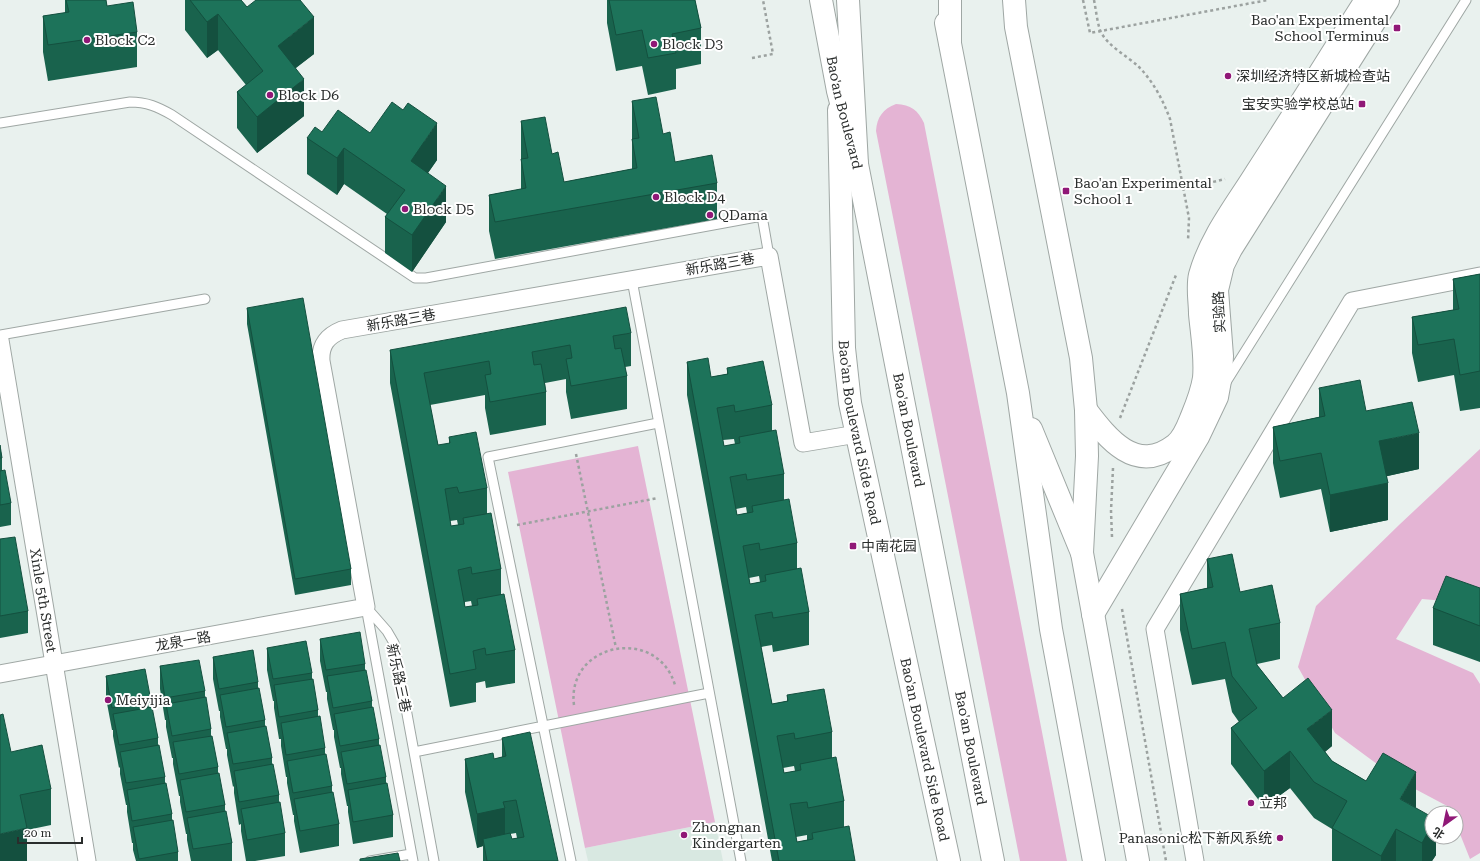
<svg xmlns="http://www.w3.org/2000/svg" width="1480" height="861" font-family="'Roboto Serif','Noto Sans SC',serif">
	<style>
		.built { fill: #d8e8e1 }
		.green { fill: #e4b4d4 }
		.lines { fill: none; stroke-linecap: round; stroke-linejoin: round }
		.lane-casing { stroke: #9fa7a4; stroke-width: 11 }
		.street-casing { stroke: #9fa7a4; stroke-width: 19 }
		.secondary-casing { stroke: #9fa7a4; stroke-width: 24 }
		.primary-casing { stroke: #9fa7a4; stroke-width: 24 }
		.highway-casing { stroke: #9fa7a4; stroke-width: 24 }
		.path { stroke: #9ca2a0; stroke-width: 2.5; stroke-dasharray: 3 3; stroke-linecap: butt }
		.lane { stroke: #fff; stroke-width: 9 }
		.street { stroke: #fff; stroke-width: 17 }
		.secondary { stroke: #fff; stroke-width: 22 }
		.primary { stroke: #fff; stroke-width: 22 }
		.highway { stroke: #fff; stroke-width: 22 }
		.wall { fill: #19634d; fill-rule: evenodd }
		.shaded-wall { fill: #14503f }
		.building { fill: #1d735a; stroke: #14503f }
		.poi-dot { fill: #901877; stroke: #fff; stroke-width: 1.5 }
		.labels { text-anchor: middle; stroke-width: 4; stroke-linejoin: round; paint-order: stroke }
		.poi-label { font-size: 14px; fill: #2a2d2c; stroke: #fff; text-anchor: start }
		.street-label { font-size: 14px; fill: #2a2d2c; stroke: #fff }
	</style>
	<rect width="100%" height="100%" fill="#e9f1ee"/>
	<path class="built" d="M715 822 723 861H588L585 848Z"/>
	<path class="green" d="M896 104C911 105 918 110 924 123L1067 861H1020L876 131C877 117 883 109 896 104Z
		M638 446 715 822 585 848 508 472Z
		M1480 449V604L1422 599 1396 639 1473 673 1480 684V853L1470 859 1456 824V813H1452L1449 807 1400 781 1335 733 1298 667 1316 606 1399 525Z"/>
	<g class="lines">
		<g class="lane-casing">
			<path id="lane" d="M0 123 130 102C147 102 158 107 172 115L415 278H426L762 216 769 256
				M632 280 741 861
				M0 335 205 299
				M1226 382 1466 0
				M366 607 387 631 394 643 434 861
				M366 607 413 861
				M414 752 709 693
				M370 861 411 854
				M571 861 488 457 658 423"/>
		</g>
		<g class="street-casing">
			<g id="street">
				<path id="s1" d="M0 340 87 861"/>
				<path d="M0 674 366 607 321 361C320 345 327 336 342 330L769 256 803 443 857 434"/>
				<path d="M1195 861 1155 629 1352 301 1480 276"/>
			</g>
		</g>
		<g class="secondary-casing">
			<g id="secondary">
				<path d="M1014 0 1016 27 1081 358 1086 410 1087 456 1082 553 1138 861"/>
				<path id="s2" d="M839 110 844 348 850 403 949 861"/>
				<path d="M1086 410C1108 439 1136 475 1175 445 1184 438 1188 426 1192 416 1197 404 1202 391 1204 378 1206 358 1202 335 1200 314 1200 301 1197 287 1200 275 1210 238 1236 205 1256 173 1293 116 1329 58 1366 0"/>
				<path d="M1093 614 1198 437 1217 397 1221 375 1222 356 1217 290 1223 265 1231 249 1388 0"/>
			</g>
		</g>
		<g class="primary-casing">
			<g id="primary">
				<path id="s3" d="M821 0 838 91 857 164 993 861"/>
				<path d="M946 23 1018 393 1051 629 1094 861"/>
				<path d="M1031 429 1082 553"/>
			</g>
		</g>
		<g class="highway-casing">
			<path id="highway" d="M848 0 857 164
				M950 42V0"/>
		</g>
		<path class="path" d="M1083 0 1090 33 1268 0
			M1094 0C1096 10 1097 21 1100 30 1106 45 1127 56 1138 66 1153 81 1163 100 1170 119L1189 218 1188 241
			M752 58 773 54 763 0
			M1184 189 1225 179
			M1120 418 1176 275
			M576 454 616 648
			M517 525 658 498
			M1112 537 1111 511 1113 468
			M1122 609 1166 861
			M574 705C566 643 657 625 675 685"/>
		<use href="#lane" class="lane"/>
		<use href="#street" class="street"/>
		<use href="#secondary" class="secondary"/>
		<use href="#primary" class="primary"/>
		<use href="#highway" class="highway"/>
	</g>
	<path class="wall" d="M65 0H106L107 6 137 32V67L48 81 43 52V16L65 13Z
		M185 0H241L247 7 314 54 295 68 304 116 257 153 237 128V92L246 85 218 50 207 58 185 30Z
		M607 0H695L701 28V64L676 69V89L648 95 642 66 616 71 607 23Z
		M632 101 663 134 675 162 717 183V219L495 259 489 231V195L521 189V121L552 154 564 182 632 169Z
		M403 110 437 160 428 173 446 222 412 272 385 253V217L387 214 344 184 337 195 307 174V138L322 132 370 133Z
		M1480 274V408L1460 411 1454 375 1418 382 1412 353V317L1453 310V279Z
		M247 308 351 569V585L295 595 247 324Z
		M631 333V366L625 367 627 376V409L571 419 566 392V379L545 383 546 392V425L490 435 485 408V395L430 405 438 445 449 444V437L487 488V514L501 569V595L515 650V683L486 688 485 681 476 683V702L450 707 390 383V350ZM457 520 458 525 451 526 450 521ZM471 601 472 606 465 607V602Z
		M687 362 711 377 727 374V368L772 405V431L784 474V500L797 543V569L809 612V645L773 652 772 645 761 647 772 704 787 701V695L832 732V758L844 801V827L855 861H772L687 395ZM734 439 735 444 724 446 723 440ZM746 507 747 513 737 515 736 509ZM759 576 760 582 750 584 749 578ZM794 766 795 771 784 773 783 768ZM807 835V840L797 842 796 837Z
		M1319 388 1366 411 1419 469 1387 476 1388 520 1330 532 1321 489 1280 498 1273 463V427L1319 417Z
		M0 445 2 458V471L11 503V525L0 527Z
		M0 539 28 611V633L0 638Z
		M1207 559 1240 592 1280 623V659L1257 664V665L1283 698 1332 746 1325 752 1332 761 1366 781 1416 808 1436 837V855L1432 861H1332V829L1314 818 1290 788 1264 807 1231 764V728L1239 722 1232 712 1225 679 1192 685 1180 630V594L1207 588Z
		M1480 588V662L1433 645V608Z
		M320 639 365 664V670L372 701V708L379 739V746L386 777V783L393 815V837L353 844 348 812V806H347L341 774V768H340L334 737V730H333L327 699V692H326L320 661Z
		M267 648 312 673V679L318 710V717L325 748V755L332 786V792L339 824V846L300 853 294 821V815H293L287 783V777H286L281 746V739H279L274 708V701H273L267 670Z
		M213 657 258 682V688L265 720V726L272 758V764L279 795V802L285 833V856L255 861H246L241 831V824L239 825 234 793V786L233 787 227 755V749H226L220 717V711H219L213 679Z
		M160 666 205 691V698L211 729V736L218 767V773L225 805V811L232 843V861H191L187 840V834H186L180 802V796H179L173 764V758H172L166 727V720H165L160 689Z
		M106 676 151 701V707L158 738V745L165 777V783L172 814V821L178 852V861H136L133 850V843H132L127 812V805H126L120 774V767L119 768 113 736V730H112L106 698Z
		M502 738 558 861H483V846L477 848 465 792V759H494L502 757ZM516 833 517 838 512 839 510 834Z
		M11 752 51 789V825L27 830V861Z"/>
	<path class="shaded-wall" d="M218 14V50L207 58V22Z
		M314 17V54L278 82V46Z
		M304 79V116L257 153V117Z
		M437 123V160L411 197V161Z
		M344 148V184L337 195V158Z
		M446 186V222L412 272V235Z
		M1419 433V469L1379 478V441Z
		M1388 483V520L1330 532V495Z
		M1332 710V746L1307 766V729Z
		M1290 751V788L1264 807V771Z
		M1416 772V808L1400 799Z
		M505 808V842L483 839V846L477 848V814Z
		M1432 825V837H1436V855L1432 861H1422V843Z
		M27 828V861H0V834Z
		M1396 829V861H1381V856Z"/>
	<path class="building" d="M66 0H106L107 6 133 2 137 32 48 45 43 16 69 12Z
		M190 0H241L247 7 256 0H300L314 17 278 46 304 79 257 117 237 92 263 71 218 14 207 22Z
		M609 0H695L701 28 672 34 676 53 648 58 642 30 616 35Z
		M656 97 663 134 670 132 675 162 712 155 717 183 495 222 489 195 526 188 521 159 528 158 521 121 545 117 552 154 558 152 564 182 637 168 632 139 639 138 632 101Z
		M392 102 403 110 408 103 437 123 411 161 446 186 412 235 385 217 405 190 344 148 337 158 307 138 315 127 322 132 338 110 370 133Z
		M1480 274V371L1460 375 1454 339 1418 345 1412 317 1459 309 1453 279Z
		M303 298 351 569 295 579 247 308Z
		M626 307 631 333 613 336 615 349 621 348 627 376 571 386 566 359 572 358 570 345 532 352 534 365 541 364 546 392 490 402 485 375 491 374 489 361 424 373 438 445 450 443 449 437 476 432 487 488 459 493 457 487 445 489 451 526 464 524 463 518 491 513 501 569 472 574 471 567 458 570 465 607 478 605 477 599 504 594 515 650 486 655 485 648 473 651 476 669 450 674 390 350Z
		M708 358 711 377 728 374 727 368 763 361 772 405 735 412 734 405 717 408 724 446 740 443 739 437 776 430 784 474 747 480 746 474 730 477 737 515 753 512 752 506 789 499 797 543 760 550 759 543 743 546 750 584 766 581 765 575 801 568 809 612 773 618 772 612 755 615 772 704 788 701 787 695 824 689 832 732 795 739 794 733 777 736 784 773 801 770 800 764 836 757 844 801 808 808 807 802 790 804 797 842 813 839 812 833 849 826 855 861H779L687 362Z
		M1360 380 1366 411 1412 402 1419 433 1379 441 1388 483 1330 495 1321 453 1280 461 1273 427 1325 416 1319 388Z
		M0 445 2 458H0Z
		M5 470 11 503 0 505V471Z
		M15 537 28 611 0 616V539Z
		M1232 554 1240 592 1272 585 1280 623 1249 629 1257 665 1283 698 1308 678 1332 710 1307 729 1332 761 1366 781 1383 753 1416 772 1400 799 1432 817V825L1422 843 1396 829 1381 856 1332 828 1347 801 1314 782 1290 751 1264 771 1231 728 1257 708 1232 676 1225 642 1192 649 1180 594 1213 587 1207 559Z
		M1446 576 1480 588V626L1433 608Z
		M360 632 365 664 326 670 320 639Z
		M306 641 312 673 273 679 267 648Z
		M253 650 258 682 219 689 213 657Z
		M199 660 205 691 165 698 160 666Z
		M145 669 151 701 112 708 106 676Z
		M366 670 372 701 333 708 327 676Z
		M313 679 318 710 279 717 274 685Z
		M259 688 265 720 226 727 220 695Z
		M206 697 211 729 172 736 166 704Z
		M152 707 158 738 119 745 113 714Z
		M373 707 379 739 340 746 334 714Z
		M3 714 11 752 42 745 51 789 20 795 27 828 0 834V715Z
		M320 716 325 748 286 755 281 723Z
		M266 726 272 758 233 764 227 733Z
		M530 732 558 861H487L483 839 510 833 512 839 524 837 516 800 503 802 505 808 477 814 465 759 493 753 494 759 506 756 502 738Z
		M212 736 218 767 179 774 173 742Z
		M159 745 165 777 126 783 120 752Z
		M380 745 386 777 347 784 341 752Z
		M326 754 332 786 293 793 287 761Z
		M273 764 279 795 239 802 234 771Z
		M219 773 225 805 186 812 180 780Z
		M166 783 172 814 132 821 127 790Z
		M387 783 393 815 353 822 348 790Z
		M333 792 339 824 300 831 294 799Z
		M280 802 285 833 247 840 241 809Z
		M226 811 232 843 193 849 187 818Z
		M173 820 178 852 139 859 133 827Z
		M398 853 400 861H360V859Z"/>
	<g class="poi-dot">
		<rect x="1393" y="24" width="8" height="8" rx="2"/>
		<circle cx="87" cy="40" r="4"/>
		<circle cx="654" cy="44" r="4"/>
		<circle cx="1228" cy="76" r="4"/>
		<circle cx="270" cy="95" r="4"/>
		<rect x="1358" y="100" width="8" height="8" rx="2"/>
		<rect x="1062" y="187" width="8" height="8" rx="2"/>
		<circle cx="656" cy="197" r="4"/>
		<circle cx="405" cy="209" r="4"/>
		<circle cx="710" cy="215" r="4"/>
		<rect x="849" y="542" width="8" height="8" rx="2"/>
		<circle cx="108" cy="700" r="4"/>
		<circle cx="1251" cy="803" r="4"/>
		<circle cx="684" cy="835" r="4"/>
		<circle cx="1280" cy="838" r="4"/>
	</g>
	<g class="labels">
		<g class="poi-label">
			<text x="1389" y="25" text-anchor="end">Bao'an Experimental<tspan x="1389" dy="16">School Terminus</tspan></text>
			<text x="95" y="45">Block C2</text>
			<text x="662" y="49">Block D3</text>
			<text x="1236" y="81">深圳经济特区新城检查站</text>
			<text x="278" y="100">Block D6</text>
			<text x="1354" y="109" text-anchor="end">宝安实验学校总站</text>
			<text x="1074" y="188">Bao'an Experimental<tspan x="1074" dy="16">School 1</tspan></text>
			<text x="664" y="202">Block D4</text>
			<text x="413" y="214">Block D5</text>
			<text x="718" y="220">QDama</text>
			<text x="861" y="551">中南花园</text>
			<text x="116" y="705">Meiyijia</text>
			<text x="1259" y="808">立邦</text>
			<text x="692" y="832">Zhongnan<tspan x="692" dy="16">Kindergarten</tspan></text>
			<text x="1272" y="843" text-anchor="end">Panasonic松下新风系统</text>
		</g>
		<g class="street-label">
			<text dy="5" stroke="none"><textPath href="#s3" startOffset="115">Bao'an Boulevard</textPath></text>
			<text transform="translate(720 264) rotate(-10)" y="5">新乐路三巷</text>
			<text transform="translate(1219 312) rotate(-93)" y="5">实验路</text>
			<text transform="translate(401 320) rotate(-10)" y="5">新乐路三巷</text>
			<text dy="5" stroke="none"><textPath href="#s3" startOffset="439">Bao'an Boulevard</textPath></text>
			<text dy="5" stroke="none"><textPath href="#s2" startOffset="324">Bao'an Boulevard Side Road</textPath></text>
			<text dy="5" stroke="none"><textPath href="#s1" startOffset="264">Xinle 5th Street</textPath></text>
			<text transform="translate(183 641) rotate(-10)" y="5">龙泉一路</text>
			<text transform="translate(399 678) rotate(78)" y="5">新乐路三巷</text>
			<text dy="5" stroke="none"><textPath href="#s3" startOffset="763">Bao'an Boulevard</textPath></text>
			<text dy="5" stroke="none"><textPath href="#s2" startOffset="648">Bao'an Boulevard Side Road</textPath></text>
		</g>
	</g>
	<g transform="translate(1444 825) rotate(213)"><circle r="19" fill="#ffffff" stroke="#aaabab"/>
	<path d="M0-3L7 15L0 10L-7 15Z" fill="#901877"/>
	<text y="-6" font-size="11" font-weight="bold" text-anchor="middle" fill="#2a2d2c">北</text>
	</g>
	<path d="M18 837v6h64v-6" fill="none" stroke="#2a2d2c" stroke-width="2"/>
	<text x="24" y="837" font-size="12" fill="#2a2d2c" stroke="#ffffff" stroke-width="3" paint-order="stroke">20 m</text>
</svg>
